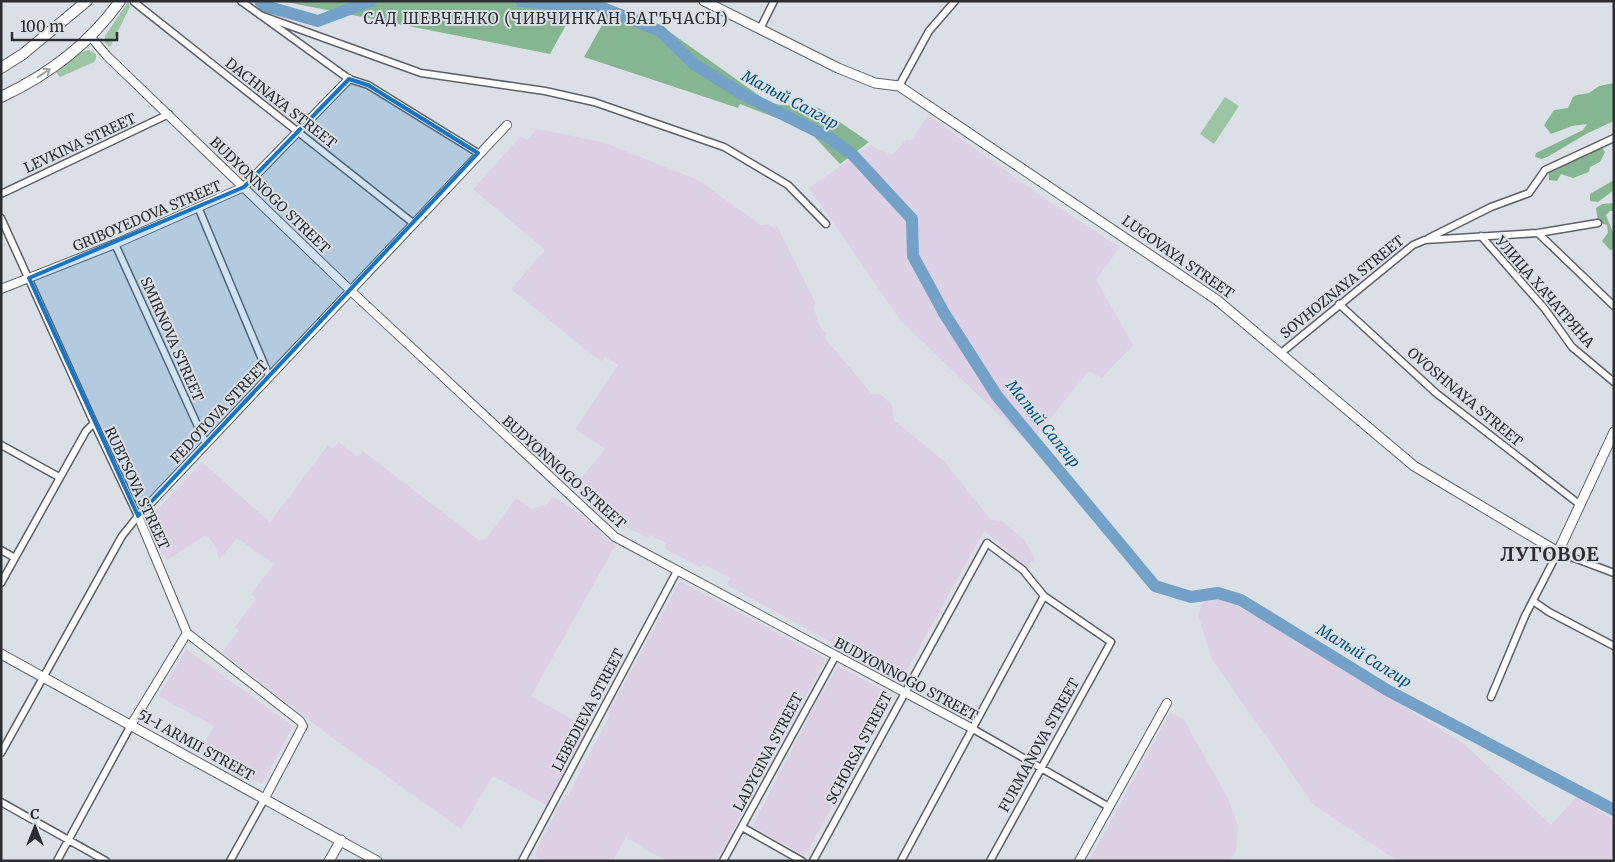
<svg xmlns="http://www.w3.org/2000/svg" width="1615" height="862" font-family="Merriweather,serif">
	<style>
		.industrial { fill: #ded0e3 }
		.medical { fill: #dcd1e5 }
		.green { fill: #9bc5a4 }
		.forest { fill: #85b691 }
		.lines { fill: none; stroke-linecap: round; stroke-linejoin: round }
		.river { stroke: #73a1c7; stroke-width: 12 }
		.minor-casing { stroke: #5d6167; stroke-width: 9 }
		.tertiary-casing { stroke: #5d6167; stroke-width: 10 }
		.secondary-casing { stroke: #5d6167; stroke-width: 11 }
		.primary-casing { stroke: #5d6167; stroke-width: 12 }
		.minor { stroke: #fff; stroke-width: 6 }
		.tertiary { stroke: #fff; stroke-width: 8 }
		.secondary { stroke: #fff; stroke-width: 9 }
		.primary { stroke: #fff; stroke-width: 10 }
		.oneway { stroke: #a0a0a2 }
		.marked { fill: #1a74c1; fill-opacity: 0.2; stroke: #1a74c1; stroke-width: 4; stroke-linejoin: round }
		.labels { text-anchor: middle; stroke-width: 4; stroke-linejoin: round; paint-order: stroke }
		.street-label { font-size: 14px; fill: #2b2d30; stroke: #dbe0e7 }
		.neighbourhood-label { font-size: 15px; letter-spacing: 1px; fill: #2b2d30; stroke: #dbe0e7 }
		.water-label { font-size: 15px; font-style: italic; fill: #025383; stroke: #dbe0e7 }
		.district-label { font-size: 19px; font-weight: bold; letter-spacing: 1px; fill: #2b2d30; stroke: #dbe0e7 }
	</style>
	<rect width="100%" height="100%" fill="#dbe0e7"/>
	<path class="industrial" d="M537 129 603 142 698 180 761 225 769 224 774 229 777 226 816 304 813 306 820 326 827 334 824 337 872 394H880L892 405 894 420 945 462 991 520 1002 521 1024 540 1035 559 1025 570 1000 543 984 531 903 677 896 678 727 585 730 578 703 564 701 568 664 548 666 543 650 535 648 538 626 527 624 530 575 485 605 449 575 429 618 365 605 357 602 361 596 358 511 289 545 250 473 189 521 136 527 140Z
		M338 442 358 457 363 451 480 541 487 538 516 498 532 509 547 504 553 497 583 516 615 546 531 696 591 730 548 806 493 776 461 829 327 734 222 652 239 630 235 627 256 599 251 594 274 564 237 538 219 560 215 545 206 535 167 560 164 554 162 555 148 520 202 462 270 522 328 445 333 449Z
		M680 581 826 659 716 861H666L627 838 631 828 613 861H542L534 856 542 838 565 795 569 794 573 786 610 715 608 713Z
		M1218 595 1251 614 1255 613 1464 744 1551 825 1578 795 1614 821V861H1397L1314 805 1211 658 1198 614 1203 602Z
		M186 649 293 726 262 784 201 751 214 726 158 696Z
		M838 666 893 695 805 856 753 827V825L814 707Z
		M1170 712 1184 720 1228 798 1238 826 1236 851 1230 861H1089Z"/>
	<path class="medical" d="M928 115 1048 201 1120 247 1096 280 1133 345 1102 378 1089 371 1029 444 901 321 809 188 870 145 892 155 906 140H911Z"/>
	<path class="green" d="M128 2 130 7 110 47 105 43V36Z
		M89 50 96 54V59L94 62 60 77 56 72 78 53Z
		M1225 97 1239 106 1214 144 1200 134Z"/>
	<path class="forest" d="M281 1H597L647 18 660 25 771 104 819 108 869 142 840 164 808 130 740 104 738 108 584 57 606 18 592 8 576 7 550 54Z
		M1614 83V121L1586 134 1549 156 1542 159 1535 157 1536 153 1583 130 1587 124 1572 126 1551 134 1544 125 1554 110 1568 108 1573 97 1577 95 1589 93 1599 86Z
		M1602 148 1605 152 1600 162 1590 167 1589 172 1573 178 1561 174 1557 181 1549 180 1548 170 1569 157 1591 153Z
		M1614 180V190L1598 202 1590 201V194Z
		M1614 203V211H1610L1606 215 1614 235V249L1610 250 1602 241 1608 233 1607 225 1598 222 1596 208 1602 204Z"/>
	<g class="lines">
		<path class="river" d="M260 1 265 6 318 21 371 1
			M521 1 553 4H593L660 31 694 64 742 94 828 137 852 154 912 219 913 256 944 313 997 396 1155 586 1191 597 1218 593 1241 600 1387 690 1614 810"/>
		<g class="minor-casing">
			<path id="minor" d="M241 1 349 79 368 85 478 153
				M134 2 413 223
				M260 15 421 73 545 91 594 102 724 147 788 185 826 224
				M760 29 774 1
				M899 86 929 31 955 1
				M1 194 169 114
				M198 207 269 376
				M1 218 94 423 138 516 122 536 1 753
				M1538 233 1614 306
				M1481 236 1545 309 1572 347 1614 382
				M1429 238 1491 207 1529 193 1545 170 1614 138
				M115 244 206 444
				M1339 304 1436 393 1579 504
				M1281 353 1413 245 1425 240 1538 233 1598 223
				M1 445 59 477
				M1 550 15 558
				M1 583 86 431 94 423
				M1533 601 1549 612 1614 646
				M1491 697 1525 616 1558 552 1614 573
				M973 729 1109 807
				M1 802 106 861
				M742 827 802 861
				M57 861 131 725
				M230 861 265 798
				M522 861 677 571
				M723 861 836 655
				M813 861 987 543 1023 570 1044 596 1111 642 990 861
				M901 861 1044 596"/>
		</g>
		<g class="tertiary-casing">
			<path id="tertiary" d="M90 36 107 56 351 291 615 537 973 729
				M1 289 115 244 244 187 349 79
				M131 725 187 633
				M265 798 303 726 300 721 187 633 138 516 507 125
				M1079 861 1167 703"/>
		</g>
		<g class="secondary-casing">
			<path id="secondary" d="M704 1 838 68 875 83 899 86 1217 300 1414 466 1558 552 1614 432
				M1 654 377 861
				M329 861 341 840"/>
		</g>
		<g class="primary-casing">
			<path id="primary" d="M1 68 23 54 87 1
				M1 97C48 75 90 43 120 1"/>
		</g>
		<use href="#minor" class="minor"/>
		<use href="#tertiary" class="tertiary"/>
		<use href="#secondary" class="secondary"/>
		<use href="#primary" class="primary"/>
	</g>
	<defs><path id="oneway-shaft" d="M-6 0H5M1.5-3L5.5 0L1.5 3" fill="none" stroke-width="1.6" stroke-linecap="round" stroke-linejoin="round" transform="scale(1.25)"/></defs>
	<use class="oneway" href="#oneway-shaft" transform="translate(44 73) rotate(-33)"/>
	<path class="marked" d="M349 79 368 85 478 153 138 516 29 278 244 187Z"/>
	<g class="labels">
		<g class="street-label">
			<text transform="translate(281 103) rotate(38)" y="5">DACHNAYA STREET</text>
			<text transform="translate(80 143) rotate(-25)" y="5">LEVKINA STREET</text>
			<text transform="translate(270 195) rotate(44)" y="5">BUDYONNOGO STREET</text>
			<text transform="translate(147 216) rotate(-23)" y="5">GRIBOYEDOVA STREET</text>
			<text transform="translate(1178 257) rotate(35)" y="5">LUGOVAYA STREET</text>
			<text transform="translate(1342 287) rotate(-39)" y="5">SOVHOZNAYA STREET</text>
			<text transform="translate(1545 292) rotate(49)" y="5">УЛИЦА ХАЧАТРЯНА</text>
			<text transform="translate(172 339) rotate(66)" y="5">SMIRNOVA STREET</text>
			<text transform="translate(1465 397) rotate(40)" y="5">OVOSHNAYA STREET</text>
			<text transform="translate(219 412) rotate(-47)" y="5">FEDOTOVA STREET</text>
			<text transform="translate(564 472) rotate(42)" y="5">BUDYONNOGO STREET</text>
			<text transform="translate(137 488) rotate(65)" y="5">RUBTSOVA STREET</text>
			<text transform="translate(906 679) rotate(28)" y="5">BUDYONNOGO STREET</text>
			<text transform="translate(588 710) rotate(-62)" y="5">LEBEDIEVA STREET</text>
			<text transform="translate(196 745) rotate(29)" y="5">51-I ARMII STREET</text>
			<text transform="translate(1039 745) rotate(-61)" y="5">FURMANOVA STREET</text>
			<text transform="translate(859 748) rotate(-62)" y="5">SCHORSA STREET</text>
			<text transform="translate(768 752) rotate(-62)" y="5">LADYGINA STREET</text>
		</g>
		<g class="neighbourhood-label">
			<text x="546" y="24">САД ШЕВЧЕНКО (ЧИВЧИНКАН БАГЪЧАСЫ)</text>
		</g>
		<g class="water-label">
			<text transform="translate(790 100) rotate(28)" y="5">Малый Салгир</text>
			<text transform="translate(1043 424) rotate(51)" y="5">Малый Салгир</text>
			<text transform="translate(1364 656) rotate(31)" y="5">Малый Салгир</text>
		</g>
		<g class="district-label">
			<text x="1550" y="561">ЛУГОВОЕ</text>
		</g>
	</g>
	<rect width="1615" height="862" fill="none" stroke="#2b2d30" stroke-width="5"/>
	<g transform="translate(35 827)" stroke="#dbe0e7" stroke-width="4" paint-order="stroke">
	<path d="M0-4L9 19L0 12L-9 19Z" fill="#2b2d30"/>
	<text y="-8" font-size="14" font-weight="bold" text-anchor="middle" fill="#2b2d30">С</text>
	</g>
	<path d="M12 32v8h105v-8" fill="none" stroke="#2b2d30" stroke-width="2.5"/>
	<text x="20" y="32" font-size="15" fill="#2b2d30" stroke="#dbe0e7" stroke-width="4" paint-order="stroke">100 m</text>
</svg>
